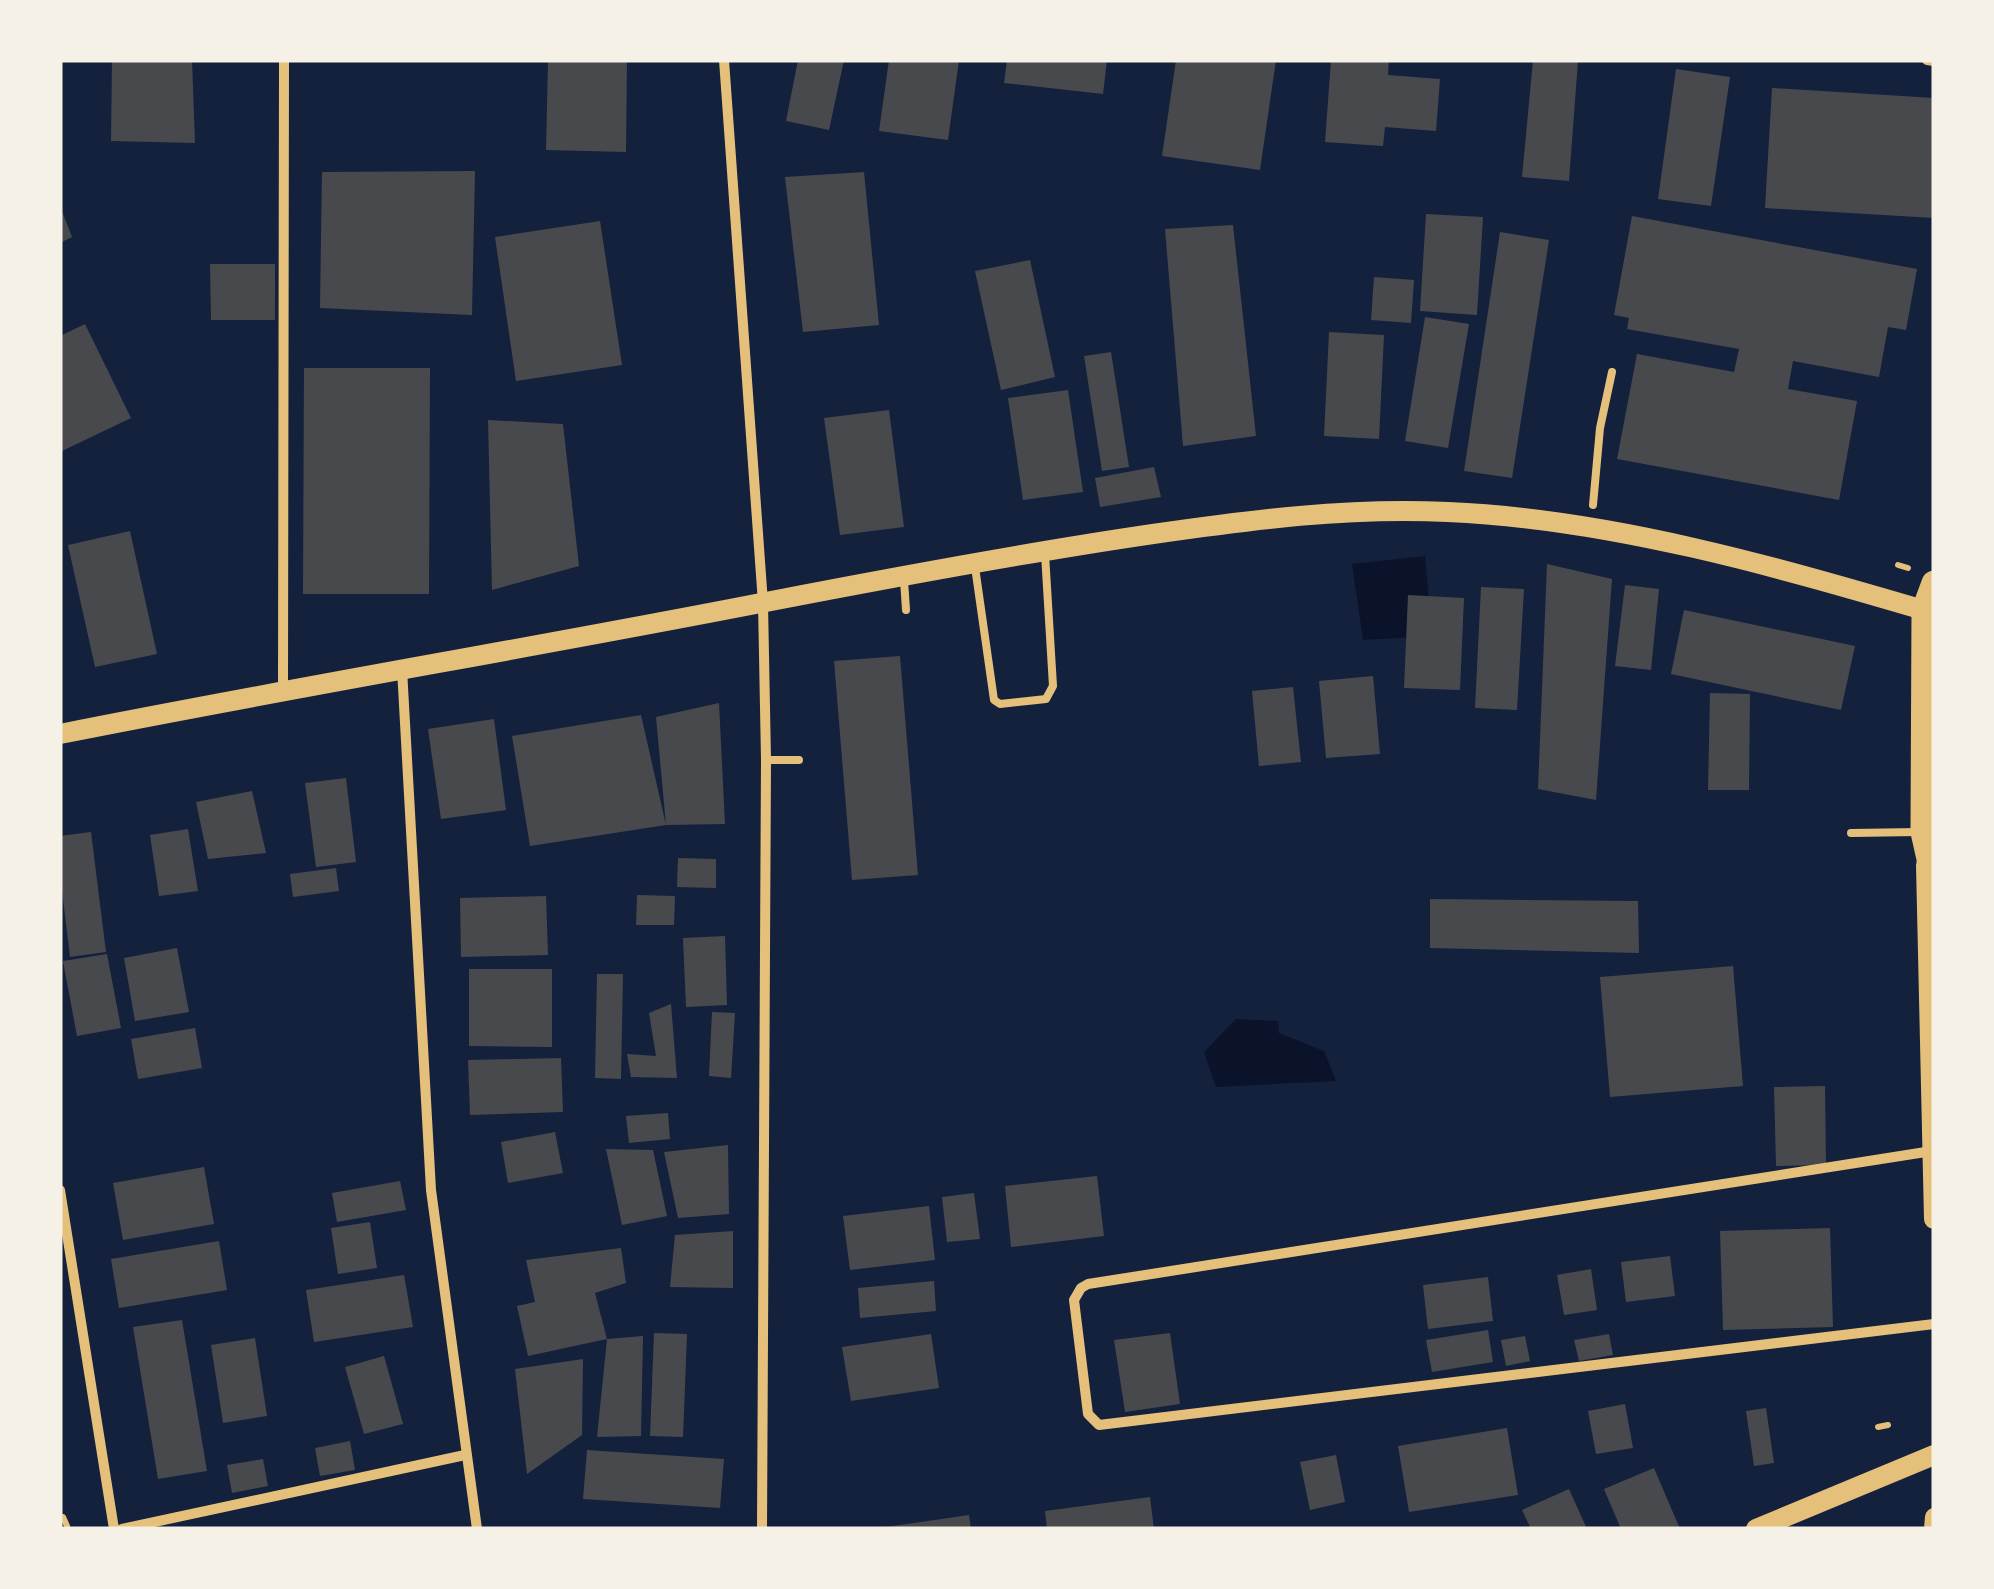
<svg xmlns="http://www.w3.org/2000/svg" width="1994" height="1589" font-family="'Roboto Condensed',sans-serif">
	<style>
		.water { fill: #0b132b }
		.building { fill: #48494c }
		.lines { fill: none; stroke-linecap: round; stroke-linejoin: round }
		.path { stroke: #e5c07b; stroke-width: 6 }
		.service { stroke: #e5c07b; stroke-width: 8 }
		.minor { stroke: #e5c07b; stroke-width: 10 }
		.tertiary { stroke: #e5c07b; stroke-width: 18 }
		.secondary { stroke: #e5c07b; stroke-width: 20 }
		.primary { stroke: #e5c07b; stroke-width: 25 }
	</style>
	<rect width="100%" height="100%" fill="#14213d"/>
	<path class="water" d="M1425 556 1432 636 1363 640 1352 564Z
		M1236 1019 1278 1021 1279 1033 1324 1051 1336 1081 1216 1087 1204 1052Z"/>
	<path class="building" d="M112 60H192L195 143 111 141Z
		M548 60H627L626 152 546 150Z
		M798 60H844L829 130 786 121Z
		M889 60H959L948 140 879 131Z
		M1007 60H1107L1103 94 1004 83Z
		M1176 60H1276L1260 170 1162 156Z
		M1331 60H1389L1388 75 1440 79 1436 131 1385 127 1383 146 1325 142Z
		M1533 60 1578 61 1569 181 1522 177Z
		M1676 69 1730 77 1711 206 1658 199Z
		M1772 88 1934 98V218L1765 208Z
		M475 171 472 315 320 308 322 172Z
		M864 172 879 325 803 332 785 177Z
		M60 206 72 237 60 243Z
		M1426 214 1483 217 1477 315 1420 311Z
		M1632 216 1917 269 1906 330 1888 327 1879 377 1793 361 1788 389 1857 401 1839 500 1617 459 1637 354 1734 372 1739 349 1627 329 1629 318 1614 315Z
		M600 221 622 365 516 381 495 237Z
		M1233 225 1256 436 1183 446 1165 229Z
		M1500 232 1549 240 1512 478 1464 471Z
		M1030 260 1055 377 1001 390 975 271Z
		M210 264H275V320H211Z
		M1374 277 1414 280 1411 323 1371 320Z
		M1425 317 1469 324 1448 448 1405 441Z
		M85 324 131 418 60 452V336Z
		M1329 332 1384 335 1379 439 1324 436Z
		M1111 352 1129 467 1102 471 1084 356Z
		M304 368H430L429 594H303Z
		M1068 390 1083 492 1023 500 1008 398Z
		M889 410 904 527 840 535 824 418Z
		M488 420 563 424 579 566 492 590Z
		M1154 467 1161 497 1100 507 1095 478Z
		M130 531 157 654 95 667 68 545Z
		M1547 564 1612 579 1596 800 1538 789Z
		M1625 585 1659 589 1651 670 1615 666Z
		M1481 587 1524 589 1517 710 1475 708Z
		M1408 595 1464 598 1460 690 1404 688Z
		M1684 610 1855 646 1841 710 1671 674Z
		M900 656 918 875 852 880 834 661Z
		M1373 676 1380 754 1326 758 1319 681Z
		M1293 687 1301 762 1259 766 1252 691Z
		M1710 693 1750 694 1749 790H1708Z
		M719 703 725 824 666 825 656 717Z
		M641 715 666 825 530 846 512 736Z
		M494 719 506 810 441 819 428 729Z
		M346 778 356 862 316 867 305 783Z
		M252 791 266 853 208 859 196 802Z
		M188 829 198 891 159 896 150 835Z
		M91 832 106 952 70 957 60 874V836Z
		M678 858 716 859V888L677 887Z
		M336 868 339 891 293 897 290 874Z
		M637 895 675 896 674 925H636Z
		M546 896 548 955 461 957 460 898Z
		M1430 899 1638 901 1639 953 1430 948Z
		M725 936 727 1005 686 1007 683 938Z
		M177 948 189 1012 135 1021 124 958Z
		M107 954 121 1028 77 1036 63 961Z
		M1733 966 1743 1086 1610 1097 1600 977Z
		M469 969H552V1047L469 1046Z
		M597 974H623L621 1079 595 1078Z
		M671 1004 677 1078 631 1077 627 1054 656 1056 649 1013Z
		M712 1012 735 1013 731 1078 709 1076Z
		M195 1028 202 1068 138 1079 131 1039Z
		M561 1058 563 1112 470 1115 468 1060Z
		M1825 1086 1826 1165 1776 1166 1774 1087Z
		M668 1113 670 1139 629 1143 626 1116Z
		M555 1132 563 1173 508 1183 501 1142Z
		M728 1145 729 1214 678 1218 664 1152Z
		M606 1149 653 1150 667 1216 622 1225Z
		M204 1167 214 1224 123 1240 113 1183Z
		M1097 1176 1104 1236 1011 1247 1005 1186Z
		M400 1181 406 1210 337 1222 332 1193Z
		M974 1193 980 1239 947 1242 942 1197Z
		M929 1206 935 1260 850 1270 843 1216Z
		M370 1222 377 1268 338 1274 331 1228Z
		M1830 1228 1833 1327 1723 1330 1720 1231Z
		M733 1231V1288L670 1287 675 1235Z
		M219 1241 227 1290 119 1308 111 1259Z
		M621 1248 626 1283 595 1293 607 1339 528 1356 517 1306 535 1302 526 1260Z
		M1670 1256 1675 1296 1626 1302 1621 1262Z
		M1591 1269 1597 1310 1564 1315 1557 1275Z
		M404 1275 413 1327 314 1342 306 1290Z
		M1488 1277 1493 1321 1428 1329 1423 1285Z
		M934 1281 936 1311 860 1318 858 1288Z
		M182 1320 207 1471 158 1479 133 1327Z
		M1488 1330 1493 1362 1432 1372 1426 1340Z
		M654 1333 687 1334 683 1437 650 1436Z
		M1170 1333 1180 1404 1125 1412 1114 1340Z
		M931 1334 939 1388 851 1401 842 1347Z
		M1609 1334 1613 1355 1579 1361 1574 1340Z
		M643 1336 641 1436 597 1437 607 1339Z
		M1525 1336 1530 1361 1506 1366 1501 1340Z
		M255 1338 267 1416 223 1423 211 1345Z
		M384 1356 403 1424 364 1434 345 1367Z
		M583 1359 582 1435 527 1474 515 1369Z
		M1625 1404 1633 1448 1596 1454 1588 1411Z
		M1766 1408 1774 1463 1754 1466 1746 1411Z
		M1507 1428 1518 1495 1409 1512 1398 1446Z
		M350 1441 355 1470 320 1476 315 1448Z
		M587 1450 724 1459 720 1508 583 1499Z
		M1336 1455 1345 1502 1310 1510 1300 1462Z
		M263 1459 268 1486 232 1493 227 1465Z
		M1654 1468 1680 1529H1621L1604 1489Z
		M1569 1489 1587 1529H1531L1522 1510Z
		M1150 1497 1154 1529H1047L1045 1511Z
		M969 1515 971 1529H886V1527Z"/>
	<g class="lines">
		<path class="path" d="M1898 565 1908 568
			M1878 1427 1888 1425
			M63 1517 67 1526"/>
		<path class="service" d="M1593 505 1600 428 1612 372
			M975 567 994 700 1000 704 1046 699 1053 686 1045 554
			M904 580 906 610
			M766 760H799
			M1851 833 1918 832"/>
		<path class="minor" d="M724 60 763 603 766 760 762 1529
			M1927 60 1934 61
			M402 669 431 1190 477 1529
			M283 689 284 60
			M1932 1151 1088 1284 1081 1288 1074 1300 1088 1414 1099 1425 1934 1324
			M60 1190 114 1529
			M122 1529 465 1455"/>
		<path class="tertiary" d="M1933 1529 1934 1517"/>
		<path class="secondary" d="M60 734C295 687 531 648 766 602 895 577 1023 553 1153 534 1251 520 1348 507 1448 512 1612 519 1777 567 1934 613
			M1926 865 1934 1219
			M1756 1529 1934 1455"/>
		<path class="primary" d="M1934 583 1924 610 1923 832 1934 881"/>
	</g>
	<rect width="1994" height="1589" fill="none" stroke="#f6f1e7" stroke-width="125"/>
</svg>
